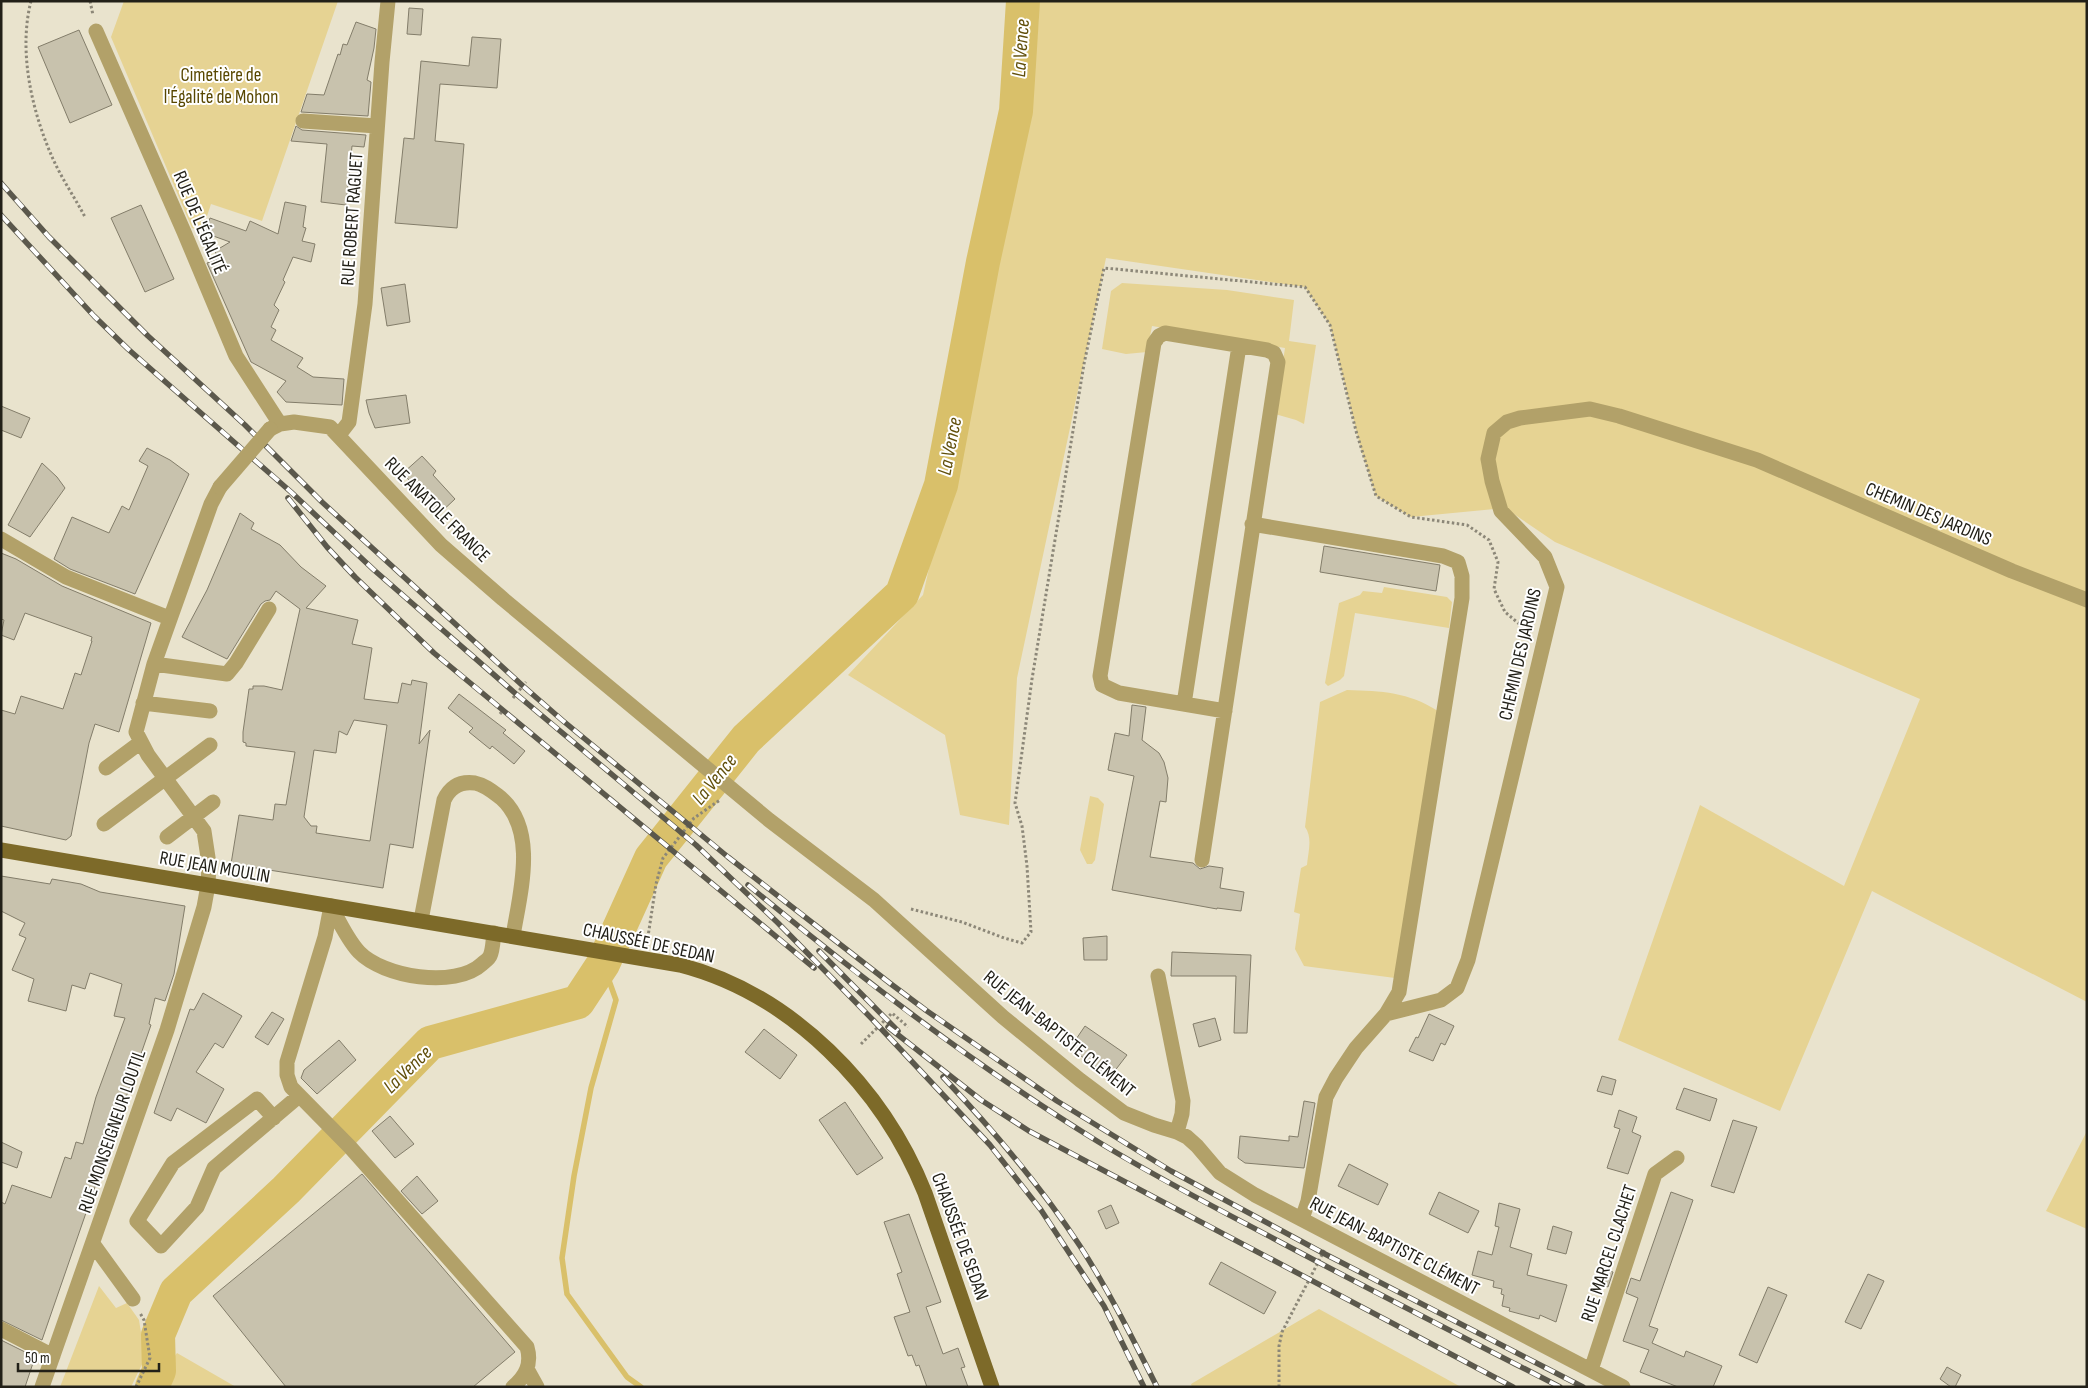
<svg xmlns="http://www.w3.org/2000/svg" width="2088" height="1388" font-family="'Sofia Sans Condensed',sans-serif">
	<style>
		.green { fill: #e6d393 }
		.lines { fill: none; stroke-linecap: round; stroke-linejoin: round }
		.stream { stroke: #d9c06a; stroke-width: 5.5 }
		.river { stroke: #d9c06a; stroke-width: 34 }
		.building { fill: #c8c2ad; stroke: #837d6a; fill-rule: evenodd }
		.path { stroke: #8c8778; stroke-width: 3; stroke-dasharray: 2.5 2.5; stroke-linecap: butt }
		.minor { stroke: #b2a169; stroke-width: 15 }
		.major { stroke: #7d6a29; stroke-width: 15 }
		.rail-casing { stroke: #5b584c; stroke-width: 5.5 }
		.rail { stroke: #fff; stroke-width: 4; stroke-dasharray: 11; stroke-linecap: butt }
		.minor-bridge { stroke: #b2a169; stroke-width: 15 }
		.labels { text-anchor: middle; stroke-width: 4; stroke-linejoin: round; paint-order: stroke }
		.park-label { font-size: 19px; fill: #584700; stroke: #fff }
		.street-label { font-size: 19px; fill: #222018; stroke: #fff }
		.water-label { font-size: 20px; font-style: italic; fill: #614f0b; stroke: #fff }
	</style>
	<rect width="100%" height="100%" fill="#e9e3cd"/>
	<path class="green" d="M124 1H338L262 221 211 204 202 231 192 228 111 37Z
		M1039 1H2087V1002L1872 891 1780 1111 1618 1040 1700 805 1844 886 1920 699 1555 542 1505 508 1411 517 1376 496 1361 449 1330 325 1305 287 1106 258 1017 678 1009 825 960 815 945 735 848 675 923 595 1026 138 1038 29Z
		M1122 283 1227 290 1294 300 1289 341 1316 345 1304 424 1296 420 1275 414 1285 348 1152 326 1147 352 1126 354 1102 349 1111 291Z
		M1384 587 1447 597 1452 602 1449 628 1355 613 1344 676 1340 680 1328 686 1325 683 1339 603 1360 595 1363 591 1382 593Z
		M1347 690C1382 691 1408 692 1438 711L1395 978 1304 966 1295 949 1300 914 1294 912 1301 868 1307 865C1308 852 1313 838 1305 827L1320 702Z
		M1090 796 1098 798 1104 804 1095 860 1092 864H1087L1080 850Z
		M2087 1131V1229L2046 1211Z
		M99 1286 116 1308 127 1303 139 1320 145 1358 131 1387H60Z
		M1319 1309 1461 1387H1192L1191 1384Z
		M177 1353 236 1387H152Z"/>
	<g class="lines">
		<path class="stream" d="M603 964 616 1000 591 1088 574 1176 562 1258 567 1294 627 1377 641 1387"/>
		<path class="river" d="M152 1387 159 1371 158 1335 176 1292 286 1190 430 1043 578 1002 603 964 651 858 746 739 902 594 941 485 983 262 1016 111 1023 1"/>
	</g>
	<path class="building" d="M409 8 423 9 421 35 407 34Z
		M356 22 376 29 374 48 367 80 371 82 368 116 301 112 307 94 324 95 338 54 340 55 343 44 347 45Z
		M79 30 112 105 70 123 38 47Z
		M472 37 501 39 497 88 440 84 435 141 464 144 457 228 395 223 404 138 414 139 421 61 469 66Z
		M296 126 302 130 366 135 364 147 352 146 346 205 321 202 327 144 291 141Z
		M285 202 306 206 303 227 306 228 302 241 315 244 311 262 293 257 283 280 285 282 274 305 279 310 271 327 276 330 271 340 303 358 297 367 313 377 344 379 342 405 286 402 277 392 286 381 251 362 207 263 218 259 215 251 230 242 205 233 210 218 246 231 250 221 278 234Z
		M141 205 174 279 145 292 111 218Z
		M405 284 410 322 387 326 381 288Z
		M406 395 410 423 375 428 369 413 366 400Z
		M1 406 30 418 21 438 1 430Z
		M147 448 170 460 189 474 135 594 70 569 54 559 72 517 109 533 122 506 129 510 148 466 139 461Z
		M422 456 436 471 433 475 455 499 438 515 403 473Z
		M42 463 57 477 65 488 30 537 8 525Z
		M240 513 254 523 251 529 280 545 301 567 326 586 306 608 358 620 352 644 372 648 364 699 398 703 402 683 411 685 412 680 427 683 419 744 430 730 413 848 390 844 383 888 231 864 239 815 273 820 275 804 286 805 295 752 246 746V743L243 742V732L249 689H253V686H264L282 690 300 609 276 591 270 600 265 601 261 604 227 659 182 637 207 590ZM354 720 387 725 370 841 316 833 317 826H311L304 817 314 750 336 753 339 731 347 735Z
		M1324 546 1440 565 1436 591 1320 572Z
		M1 553 16 559 62 586 151 623 119 732 95 724 89 743 71 836 66 840 1 826V710L15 714 21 696 63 709 75 673 81 675 92 641H91L92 637 25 613 14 640 1 635 4 620 1 619Z
		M459 694 506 730 503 733 525 751 514 764 492 746 490 749 469 732 473 728 448 708Z
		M1132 705 1146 707 1142 740 1159 753 1164 762 1168 778 1166 802 1160 801 1150 857 1193 863 1200 869 1209 866 1223 868 1220 888 1244 892 1241 911 1217 908V909L1112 890 1134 776 1108 770 1115 733 1129 736Z
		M1 876 50 884 52 879 81 884 100 892 185 906 174 974 165 1001 155 998 149 1024 151 1025 42 1340 1 1320V1202L5 1204 12 1185 51 1198 65 1157 71 1159 76 1142 83 1144 96 1097 125 1018 114 1016 122 984 90 973 85 989 72 985 66 1011 28 1001 34 979 12 970 26 938 19 935 25 923 1 911Z
		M1107 936V960H1084L1083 938Z
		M1172 952 1251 955 1247 1033H1234L1236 976H1171Z
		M203 993 242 1016 223 1048 215 1043 196 1072 224 1089 206 1123 177 1108 171 1121 154 1113 190 1009 194 1010Z
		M272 1012 284 1019 268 1045 255 1037Z
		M1429 1014 1454 1026 1445 1045 1441 1043 1433 1061 1409 1051 1416 1037 1418 1038Z
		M1215 1018 1221 1040 1199 1047 1193 1024Z
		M1085 1026 1127 1055 1110 1077 1070 1048Z
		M764 1029 797 1055 780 1079 745 1052Z
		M339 1040 356 1060 317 1094 301 1078 304 1070Z
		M1602 1076 1616 1080 1612 1095 1597 1091Z
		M1684 1088 1717 1099 1710 1121 1676 1109Z
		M1304 1101 1315 1103 1304 1168 1245 1163 1238 1158 1240 1136 1289 1141V1136L1298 1137Z
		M845 1102 883 1158 857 1175 819 1120Z
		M1619 1110 1637 1117 1632 1132 1641 1136 1628 1174 1607 1168 1620 1129 1614 1127Z
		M390 1116 414 1144 395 1158 372 1131Z
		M1733 1120 1757 1127 1734 1193 1711 1186Z
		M1 1142 22 1152 17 1168 1 1162Z
		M1349 1164 1388 1184 1378 1205 1338 1186Z
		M362 1174 515 1352 473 1387H286L213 1296Z
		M417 1176 438 1201 422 1214 401 1191Z
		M1439 1192 1479 1211 1468 1233 1429 1214Z
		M1671 1192 1693 1200 1649 1326 1658 1329 1652 1343 1684 1357 1686 1351 1722 1366 1713 1387H1678L1640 1372 1649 1350 1623 1341 1638 1298 1626 1293 1631 1278 1640 1281Z
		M1499 1203 1520 1209 1510 1247 1532 1254 1527 1275 1567 1285 1556 1322 1540 1315 1539 1319 1509 1311 1510 1308 1502 1306 1504 1295 1501 1294 1502 1289 1493 1287 1494 1281 1472 1275 1478 1251 1492 1255 1499 1227 1495 1226Z
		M1111 1205 1119 1223 1106 1229 1098 1211Z
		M909 1214 941 1302 926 1307 943 1354 958 1348 965 1367 961 1368 968 1387H927L919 1365 916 1366 912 1355 908 1356 894 1317 910 1312 897 1274 902 1272 884 1222Z
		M1553 1226 1572 1232 1566 1254 1547 1249Z
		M1221 1262 1276 1292 1264 1314 1209 1284Z
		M1601 1268 1613 1272 1608 1287 1596 1283Z
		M1868 1274 1884 1281 1861 1329 1845 1322Z
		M1768 1287 1787 1295 1757 1363 1739 1355Z
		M1 1340 35 1357 25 1387H1Z
		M1947 1367 1961 1375 1955 1387H1951L1940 1379Z"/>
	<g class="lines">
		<path class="path" d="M31 1C18 52 32 112 53 159 62 179 75 198 85 217
			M90 1 93 15
			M513 698 526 682
			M500 714 504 709
			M911 909 962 922 1004 938 1022 943 1031 932 1027 866 1022 826 1015 803 1032 679 1084 364 1104 268 1305 287 1330 325 1356 431 1376 496 1411 517 1467 525 1489 540 1498 562 1494 589 1505 612 1530 633
			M647 943 656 884 663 858 694 818 720 800
			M861 1044 892 1013 908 1027
			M136 1387 150 1358 144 1320 140 1313
			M1279 1387V1346L1282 1332 1325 1249"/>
		<path class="minor" d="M96 31 184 232 236 356 280 424
			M303 121 377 126
			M270 429 280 424 294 422 330 427 441 545 503 599 769 820 874 900 1003 1017 1080 1080 1124 1113 1154 1125 1177 1132 1187 1137 1197 1146 1220 1173 1255 1195 1623 1387
			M339 435 349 422 365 304 382 62 388 1
			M1252 524 1443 556 1458 562 1462 576V598L1401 979 1399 992 1386 1014
			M1 539 66 577 169 618
			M154 664 227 674 236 663 269 609
			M143 703 210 711
			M1184 704 1239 346
			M106 768 141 742
			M104 824 210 745
			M167 837 213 802
			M1202 860 1278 362 1274 353 1267 350 1165 333 1159 336 1154 343 1100 676 1102 685 1119 693 1225 711
			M331 906 325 937 287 1062V1075L291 1087 350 1147 527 1347C532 1364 526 1376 513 1387
			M331 906C339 921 347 939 359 952 383 977 455 989 482 964 484 962 489 959 490 956 493 950 493 939 494 933
			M421 920 444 800C450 787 460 781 475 783 485 785 493 792 501 798 538 831 520 893 513 936
			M1158 976 1183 1101 1182 1114 1177 1132
			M274 1118 257 1099 173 1163 137 1221 161 1246 197 1207 214 1168 299 1096
			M1302 1219 1308 1201 1326 1097 1336 1078 1356 1048 1386 1014 1441 1000 1457 988 1468 960 1557 587 1545 557 1501 511 1492 481 1488 459 1494 433 1507 422 1520 418 1590 409 1619 416 1757 460 2012 571 2087 600
			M93 1244 133 1299
			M1 1329 53 1356
			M527 1369 537 1387
			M1591 1370 1655 1174 1677 1158
			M42 1387 167 1030 204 907 208 885 209 864 204 831 148 755 136 732 154 664 211 504 220 487"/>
		<path class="major" d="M1 850 680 965C792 994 883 1088 925 1193L992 1387"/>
		<g class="rail-casing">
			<path id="rail" d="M1 183 49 237 148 336 245 425 322 502 523 686 562 720 728 857 891 984 927 1011 1057 1101 1171 1171 1323 1253 1583 1387
				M1 215 94 316 128 349 291 492 374 570 516 694 696 845 778 923 873 1020 990 1145 1041 1210 1104 1306 1144 1387
				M288 498 327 547 355 577 434 653 814 968
				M748 885C859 977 974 1065 1097 1141 1157 1178 1220 1210 1282 1243 1374 1292 1467 1339 1560 1387
				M819 951 898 1031
				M888 1027 981 1100 1029 1131 1513 1387
				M943 1077C993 1130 1040 1185 1080 1246 1109 1291 1133 1339 1157 1387"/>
		</g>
		<use href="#rail" class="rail"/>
		<path class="minor-bridge" d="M220 487 270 429"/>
	</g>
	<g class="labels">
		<g class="park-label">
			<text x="221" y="81">Cimetière de<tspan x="221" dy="22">l'Égalité de Mohon</tspan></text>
		</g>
		<g class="street-label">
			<text transform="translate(351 219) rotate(-86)" y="7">RUE ROBERT RAGUET</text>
			<text transform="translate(201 222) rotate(67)" y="7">RUE DE L'ÉGALITÉ</text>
			<text transform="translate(438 509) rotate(45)" y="7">RUE ANATOLE FRANCE</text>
			<text transform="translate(1929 513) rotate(23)" y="7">CHEMIN DES JARDINS</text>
			<text transform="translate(1519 654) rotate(-77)" y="7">CHEMIN DES JARDINS</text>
			<text transform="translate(215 866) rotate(10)" y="7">RUE JEAN MOULIN</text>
			<text transform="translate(649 942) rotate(12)" y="7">CHAUSSÉE DE SEDAN</text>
			<text transform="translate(1060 1033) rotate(39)" y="7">RUE JEAN-BAPTISTE CLÉMENT</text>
			<text transform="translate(111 1131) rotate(-71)" y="7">RUE MONSEIGNEUR LOUTIL</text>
			<text transform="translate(961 1236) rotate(70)" y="7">CHAUSSÉE DE SEDAN</text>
			<text transform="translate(1395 1245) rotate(28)" y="7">RUE JEAN-BAPTISTE CLÉMENT</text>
			<text transform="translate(1608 1253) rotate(-72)" y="7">RUE MARCEL CLACHET</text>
		</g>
		<g class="water-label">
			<text transform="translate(1020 48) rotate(-86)" y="7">La Vence</text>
			<text transform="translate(949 446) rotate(-79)" y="7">La Vence</text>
			<text transform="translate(714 779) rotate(-51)" y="7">La Vence</text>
			<text transform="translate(407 1069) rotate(-44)" y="7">La Vence</text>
		</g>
	</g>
	<rect width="2088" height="1388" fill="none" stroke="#222018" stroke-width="5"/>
	<path d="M18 1363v8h141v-8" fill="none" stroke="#222018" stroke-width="2.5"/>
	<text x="25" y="1363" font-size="15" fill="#222018" stroke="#ffffff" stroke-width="4" paint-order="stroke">50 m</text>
</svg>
